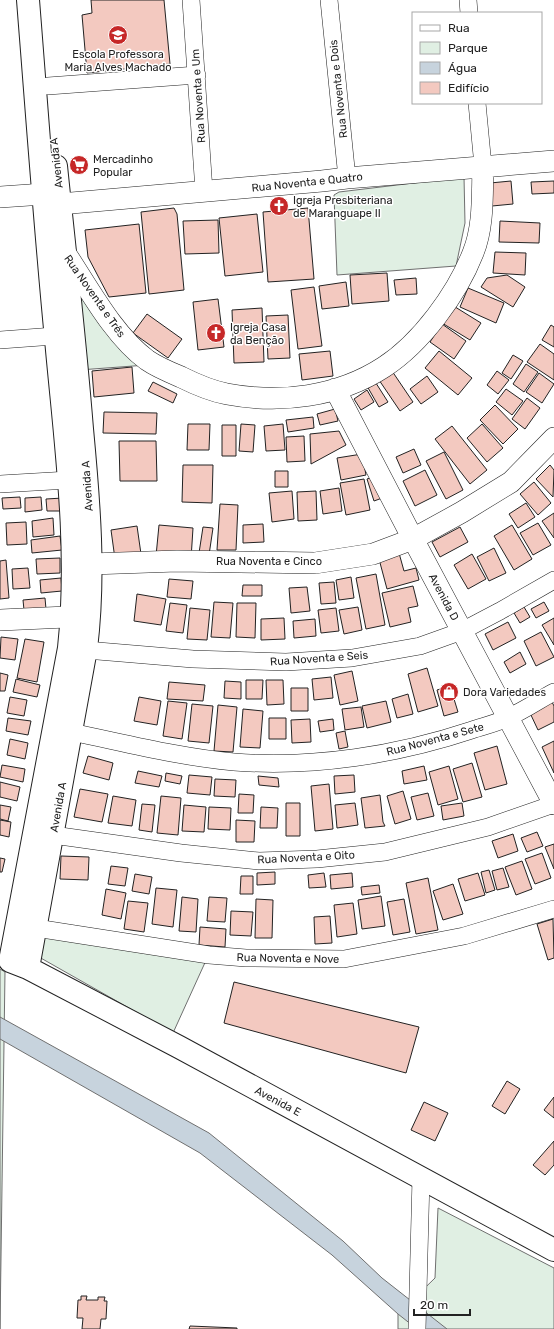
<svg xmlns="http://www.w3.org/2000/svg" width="554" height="1329" font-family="Rubik,sans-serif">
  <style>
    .green { fill: #e0efe3; stroke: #6f6f6f }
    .water { fill: #c7d3dd; stroke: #6f6f6f }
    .building { fill: #f3c9c0; stroke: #222 }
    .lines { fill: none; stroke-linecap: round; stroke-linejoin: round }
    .minor-casing { stroke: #222; stroke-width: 18 }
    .tertiary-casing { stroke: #222; stroke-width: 22 }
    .secondary-casing { stroke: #222; stroke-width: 24 }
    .minor { stroke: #fff; stroke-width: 17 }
    .tertiary { stroke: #fff; stroke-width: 21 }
    .secondary { stroke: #fff; stroke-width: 22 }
    .labels { text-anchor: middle; stroke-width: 3; stroke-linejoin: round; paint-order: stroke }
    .poi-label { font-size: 11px; fill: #222; stroke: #fff; text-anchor: start }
    .street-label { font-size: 11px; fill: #222; stroke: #fff }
  </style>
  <rect width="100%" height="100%" fill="#fff"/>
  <path class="green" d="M464 177 465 223 456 266 337 275 334 195 339 192Z
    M65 255 147 365 79 370Z
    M45 934 208 956 173 1033 39 957Z
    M0 969 5 972 0 1329Z
    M438 1208 554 1268V1329H398V1314L435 1278Z"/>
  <path class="water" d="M0 1017 209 1133 343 1241 382 1278 447 1329H417L398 1314 332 1255 200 1153 0 1039Z"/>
  <path class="building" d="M91 0H164L170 64 87 73 82 15 92 13Z
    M511 181 513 204 492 206 490 183Z
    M554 181V193L532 194 531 182Z
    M174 208 177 214 184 290 149 294 141 212Z
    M308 208 314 279 268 282 263 212Z
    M257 214 263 272 225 276 219 218Z
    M218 220 219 253 185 254 183 221Z
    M500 221 540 223 539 243 499 242Z
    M139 224 146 293 109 297 88 257 85 230Z
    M495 252 526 253 525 275 493 273Z
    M387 273 389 301 352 304 350 275Z
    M507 275 525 287 513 307 481 287 487 278Z
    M416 278 417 294 396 295 394 280Z
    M346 282 349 306 322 309 319 286Z
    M314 287 322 346 298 349 291 290Z
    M468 288 504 303 496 323 460 307Z
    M218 299 224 347 198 350 193 302Z
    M452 305 481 323 470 340 442 323Z
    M262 308 264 362 234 363 232 310Z
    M147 314 182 339 168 358 133 333Z
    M288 315 290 358 268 359 266 316Z
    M442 324 466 341 454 359 430 342Z
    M551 325 554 327V347L542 340Z
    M540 344 554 354V380L527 362Z
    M330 351 333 376 302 380 299 354Z
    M439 351 472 378 458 395 425 368Z
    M513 355 523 361 511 379 502 373Z
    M526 364 538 372 524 392 513 384Z
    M132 367 134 393 94 397 92 371Z
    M392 371 413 402 400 411 379 380Z
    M497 371 509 380 498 394 487 385Z
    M539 373 554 384 542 403 526 392Z
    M427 376 438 392 421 404 410 389Z
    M374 380 388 402 379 407 367 386Z
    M153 382 177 394 173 403 148 391Z
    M506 389 523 401 512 415 496 402Z
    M367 390 374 402 361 410 354 399Z
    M527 398 540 408 525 429 512 419Z
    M495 405 518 429 503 444 480 420Z
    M335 409 338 421 320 425 317 414Z
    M104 412 157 413 156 434 103 433Z
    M313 417 314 428 288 432 286 420Z
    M188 424H210L209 450H187Z
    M241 424 255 425 253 452 239 451Z
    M283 424 285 450 266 451 264 426Z
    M482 424 503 448 487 462 467 438Z
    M222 425H236V456H222Z
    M452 426 487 470 470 484 435 439Z
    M339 431 346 445 311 464 310 434Z
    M304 436 305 461 287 462 286 437Z
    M119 441H156L157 481H120Z
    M414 449 421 465 403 473 396 457Z
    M444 452 463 490 446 499 426 461Z
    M362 454 366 475 341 480 337 458Z
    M183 465H213L212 503 182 502Z
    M550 465 554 470 553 497 536 479Z
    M425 470 437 495 415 506 403 481Z
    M275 471H288V487H275Z
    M378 475 385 497 374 501 367 479Z
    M364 479 370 510 346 515 340 483Z
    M534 482 551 503 538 515 520 494Z
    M339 488 342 511 323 514 320 491Z
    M292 491 294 519 272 522 269 493Z
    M316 491 317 520 298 521 297 492Z
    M20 497 21 508 3 509 2 498Z
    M41 497 42 510 25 512V498Z
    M63 498V511H47L46 499Z
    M526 503 535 517 518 528 509 514Z
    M220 504 238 505 236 550H217Z
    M554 513V538L542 521Z
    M53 518 54 535 33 537 32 521Z
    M26 522 27 544 7 545 6 523Z
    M538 523 551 545 533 555 520 533Z
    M263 524 264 542 243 543V525Z
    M159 525 193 528 191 559 156 556Z
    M512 525 532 559 514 570 494 536Z
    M137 526 141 554 115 559 111 530Z
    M203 527 213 528 209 555 199 553Z
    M460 527 468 542 440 557 432 542Z
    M60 536 62 550 32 553 31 540Z
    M494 548 506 573 489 581 477 557Z
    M399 553 404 571 416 568 419 580 387 589 379 559Z
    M472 554 486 579 468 589 454 565Z
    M60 558V573L37 574 36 559Z
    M6 560 9 598 0 599V561Z
    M28 568 30 588 13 589 12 569Z
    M376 574 385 625 366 629 356 578Z
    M351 577 354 598 339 600 336 580Z
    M61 578 62 591 41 593 40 580Z
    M169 579 193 581 191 599 167 597Z
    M334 582 336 603 321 604 319 583Z
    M243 585H262V596H242Z
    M413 586 418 606 408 608 411 622 390 627 382 593Z
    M307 587 310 611 291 613 289 588Z
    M137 594 166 599 161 625 134 621Z
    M45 598 46 609 24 610 23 600Z
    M214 602 233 603 230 638 211 637Z
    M544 602 549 611 536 618 531 609Z
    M170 603 187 605 183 633 166 631Z
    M237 603H256L255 638 236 637Z
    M358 607 362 630 344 634 339 610Z
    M524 607 530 617 520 623 514 613Z
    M190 608 210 610 207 640 187 639Z
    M336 608 339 631 321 633 318 610Z
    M284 618 285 639 261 640V619Z
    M554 618V645L542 625Z
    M315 619 316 636 294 638 293 621Z
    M508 622 516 638 493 650 485 634Z
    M541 632 554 657 536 666 524 641Z
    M1 637 18 639 15 660 0 658Z
    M25 639 44 642 37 682 17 678Z
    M520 652 526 664 510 673 504 662Z
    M427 668 438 706 418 712 408 674Z
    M352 671 358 701 340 705 334 675Z
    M0 673 8 675 5 691H0Z
    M331 677 333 698 314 700 312 679Z
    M16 679 40 685 37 697 13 692Z
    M246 680H263L262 699H246Z
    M266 680H283L284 704 267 705Z
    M225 681 241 682V699L224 698Z
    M169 682 205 685 203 701 167 699Z
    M450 686 458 712 444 716 437 690Z
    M291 688H308V711H291Z
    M408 694 413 714 397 718 392 699Z
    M10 697 27 700 24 716 7 713Z
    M139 697 161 701 157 725 134 721Z
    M168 701 187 703 182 739 163 736Z
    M386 701 391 722 367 728 362 706Z
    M552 702 554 706V722L538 730 530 713Z
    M192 704 213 706 209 743 188 741Z
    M218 705 237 707 233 752 214 751Z
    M361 707 364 727 345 730 342 709Z
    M243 709 263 711 260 748 240 747Z
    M8 718 31 721 28 735 6 731Z
    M269 718H286V739H269Z
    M310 719 311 742 292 743 291 720Z
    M333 719 334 730 320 732 318 721Z
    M345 731 348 747 339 749 336 733Z
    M10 739 28 743 25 759 7 755Z
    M554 741V773L542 747Z
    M497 746 507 784 485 790 474 753Z
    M88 756 113 763 109 780 83 773Z
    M472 763 482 797 463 802 453 769Z
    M2 765 25 769 23 782 0 777Z
    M424 766 427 780 404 784 402 771Z
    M449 766 458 799 438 805 429 772Z
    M138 771 162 776 159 787 135 783Z
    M166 773 182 776 180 784 165 781Z
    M189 775 212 777 210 795 187 793Z
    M354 775 355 792 335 794 334 776Z
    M258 776 278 778 279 787 259 785Z
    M215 779 236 780 235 797 214 796Z
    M0 782 20 787 17 801 0 797Z
    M329 784 333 829 315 831 311 786Z
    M80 789 108 794 102 822 74 817Z
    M403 791 411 819 395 824 387 796Z
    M428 793 434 816 417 820 411 797Z
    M239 794 254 795 253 813H238Z
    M380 795 383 822 385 826 365 828 361 798Z
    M113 796 136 800 132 826 108 823Z
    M161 796 181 798 178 835 157 833Z
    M286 803H300V836H286Z
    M355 803 358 825 337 828 335 805Z
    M462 803 464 816 443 820 441 806Z
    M142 804 155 805 152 832 139 830Z
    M0 805 11 807 8 821 0 819Z
    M184 805 206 807 204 832 182 831Z
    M209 807 231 808 230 830 208 829Z
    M261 807 278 808 277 828H260Z
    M0 820 11 822 9 837 0 835Z
    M236 820 255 821 254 842H236Z
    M537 832 543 846 527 852 521 838Z
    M513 834 518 851 498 858 492 841Z
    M554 844V869L545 847Z
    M542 853 551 878 535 884 525 859Z
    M61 856 89 857 88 880 60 879Z
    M0 858 5 859 2 872H0Z
    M522 861 532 889 516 895 505 867Z
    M111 866 128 868 125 886 108 884Z
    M503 868 509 887 497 890 492 871Z
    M489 870 495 890 486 893 481 872Z
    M275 872V884L257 885V873Z
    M324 873 326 887 309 888 308 875Z
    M352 873 353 887 331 889 330 875Z
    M478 873 485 895 465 901 458 879Z
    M135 874 152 877 149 894 132 891Z
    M241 876H253V894H240Z
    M428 878 438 930 416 934 406 883Z
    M453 884 463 914 443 920 433 891Z
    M379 885 380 893 362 895 361 887Z
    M156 888 177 890 173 927 152 924Z
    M106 889 126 893 121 919 102 915Z
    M381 896 385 926 362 929 358 900Z
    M182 897 198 899 196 932 179 931Z
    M209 897 227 898 225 922 207 921Z
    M256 899 273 900 272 938H255Z
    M404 899 410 932 393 935 387 902Z
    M128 901 148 903 144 932 124 929Z
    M353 903 357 934 337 937 334 905Z
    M231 911 253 912 251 936 230 935Z
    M330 916 332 943 315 944 314 917Z
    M553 919 554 958 548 960 537 924Z
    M200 927 226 929 225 947 199 945Z
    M234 982 419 1027 406 1073 224 1023Z
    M507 1081 520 1089 505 1114 492 1106Z
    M554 1097V1118L544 1110Z
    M424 1102 448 1113 435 1141 411 1130Z
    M554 1141V1165L545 1175 533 1165Z
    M81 1296H87L86 1300H98V1297H105L104 1301H107L106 1319H101L100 1329H82L83 1318H77L78 1300H81Z
    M190 1326 237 1328V1329H189Z"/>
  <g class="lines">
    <defs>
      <path id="minor" d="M191 0 204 191
        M329 0 347 178
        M468 0 469 13
        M48 86 197 75
        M477 103 483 166
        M0 340 68 335
        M0 484 69 480
        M74 649 193 659 286 662 352 658 420 646 462 631 500 611 554 580
        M71 732C125 743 179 757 234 762 314 768 397 755 472 730 484 726 498 723 509 717 525 710 539 700 554 692
        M53 835 181 853 259 861 317 859 385 852 488 827 554 804
        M23 926 209 955 246 958 344 959 464 936 554 909
        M417 1329 421 1178"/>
      <path id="tertiary" d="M0 197 44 194 60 204 322 181 347 178 554 161
        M64 251C88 287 113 335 147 360 157 367 169 372 181 377 195 384 211 391 227 394 280 404 338 397 384 367 421 343 457 294 473 253 484 226 482 195 483 166
        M335 389 413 539 554 804
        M91 564 177 561 315 563 373 554 413 539 462 512 511 482 554 438
        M0 620 89 616"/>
      <path id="secondary" d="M28 0C37 113 45 226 56 339 65 441 80 545 69 648L10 961 28 968 179 1047 554 1250
        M28 968 86 649C95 575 89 503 82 429 75 341 65 254 56 166"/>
    </defs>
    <use href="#minor" class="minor-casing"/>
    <use href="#tertiary" class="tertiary-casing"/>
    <use href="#secondary" class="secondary-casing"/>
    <use href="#minor" class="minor"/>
    <use href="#tertiary" class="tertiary"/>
    <use href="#secondary" class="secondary"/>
  </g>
  <defs>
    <symbol id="school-disc" viewBox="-11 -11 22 22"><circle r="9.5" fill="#c62828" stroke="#fff"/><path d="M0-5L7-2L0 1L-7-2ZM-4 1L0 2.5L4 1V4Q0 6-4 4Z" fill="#fff"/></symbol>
    <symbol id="supermarket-disc" viewBox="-11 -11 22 22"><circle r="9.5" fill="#c62828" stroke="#fff"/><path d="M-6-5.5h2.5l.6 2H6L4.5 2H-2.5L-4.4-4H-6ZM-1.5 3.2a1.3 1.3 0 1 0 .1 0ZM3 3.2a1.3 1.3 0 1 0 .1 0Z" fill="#fff"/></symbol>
    <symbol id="church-disc" viewBox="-11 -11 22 22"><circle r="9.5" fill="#c62828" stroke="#fff"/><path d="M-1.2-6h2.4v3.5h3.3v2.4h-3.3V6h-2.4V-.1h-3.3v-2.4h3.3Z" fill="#fff"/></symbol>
    <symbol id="shop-disc" viewBox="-11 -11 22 22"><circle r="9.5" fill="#c62828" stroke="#fff"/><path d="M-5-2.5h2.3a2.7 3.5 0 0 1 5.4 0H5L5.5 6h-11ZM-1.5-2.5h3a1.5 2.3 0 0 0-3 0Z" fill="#fff"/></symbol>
  </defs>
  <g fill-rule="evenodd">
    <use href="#school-disc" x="107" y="24" width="22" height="22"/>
    <use href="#supermarket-disc" x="68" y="154" width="22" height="22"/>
    <use href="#church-disc" x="268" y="195" width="22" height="22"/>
    <use href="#church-disc" x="205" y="322" width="22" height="22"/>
    <use href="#shop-disc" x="438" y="681" width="22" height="22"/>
  </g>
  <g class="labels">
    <g class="poi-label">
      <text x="118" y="58" text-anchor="middle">Escola Professora<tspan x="118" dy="13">Maria Alves Machado</tspan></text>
      <text x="93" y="163">Mercadinho<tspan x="93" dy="13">Popular</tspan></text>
      <text x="293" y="204">Igreja Presbiteriana<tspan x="293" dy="13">de Maranguape II</tspan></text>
      <text x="230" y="331">Igreja Casa<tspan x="230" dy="13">da Benção</tspan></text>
      <text x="463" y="696">Dora Variedades</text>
    </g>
    <g class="street-label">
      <text transform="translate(338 89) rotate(-96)" y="4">Rua Noventa e Dois</text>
      <text transform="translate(198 96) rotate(-94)" y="4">Rua Noventa e Um</text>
      <text transform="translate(56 163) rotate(-96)" y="4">Avenida A</text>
      <text transform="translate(307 182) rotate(-6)" y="4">Rua Noventa e Quatro</text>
      <text transform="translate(95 296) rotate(55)" y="4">Rua Noventa e Três</text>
      <text transform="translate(87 486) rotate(-94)" y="4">Avenida A</text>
      <text x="269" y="565">Rua Noventa e Cinco</text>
      <text transform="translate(444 597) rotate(62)" y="4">Avenida D</text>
      <text transform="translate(319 658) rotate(-4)" y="4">Rua Noventa e Seis</text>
      <text transform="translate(435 739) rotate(-15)" y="4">Rua Noventa e Sete</text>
      <text transform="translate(58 807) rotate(-80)" y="4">Avenida A</text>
      <text transform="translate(306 857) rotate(-3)" y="4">Rua Noventa e Oito</text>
      <text transform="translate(288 958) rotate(1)" y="4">Rua Noventa e Nove</text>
      <text transform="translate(278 1101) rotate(28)" y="4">Avenida E</text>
    </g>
  </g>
  <rect x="412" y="12" width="130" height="92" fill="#ffffff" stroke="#a7a7a7"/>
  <rect x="420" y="25" width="20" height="6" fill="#ffffff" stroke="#a7a7a7"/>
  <text x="448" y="32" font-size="12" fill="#222222">Rua</text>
  <rect x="420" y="42" width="20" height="12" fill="#e0efe3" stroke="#a7a7a7"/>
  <text x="448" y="52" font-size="12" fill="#222222">Parque</text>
  <rect x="420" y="62" width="20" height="12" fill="#c7d3dd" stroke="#a7a7a7"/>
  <text x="448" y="72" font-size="12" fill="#222222">Água</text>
  <rect x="420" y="82" width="20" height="12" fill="#f3c9c0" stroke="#a7a7a7"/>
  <text x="448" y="92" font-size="12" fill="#222222">Edifício</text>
  <path d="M414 1309v6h56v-6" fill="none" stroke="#222222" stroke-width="2"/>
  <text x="420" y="1309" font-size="12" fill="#222222" stroke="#ffffff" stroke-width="3" paint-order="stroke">20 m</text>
</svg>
